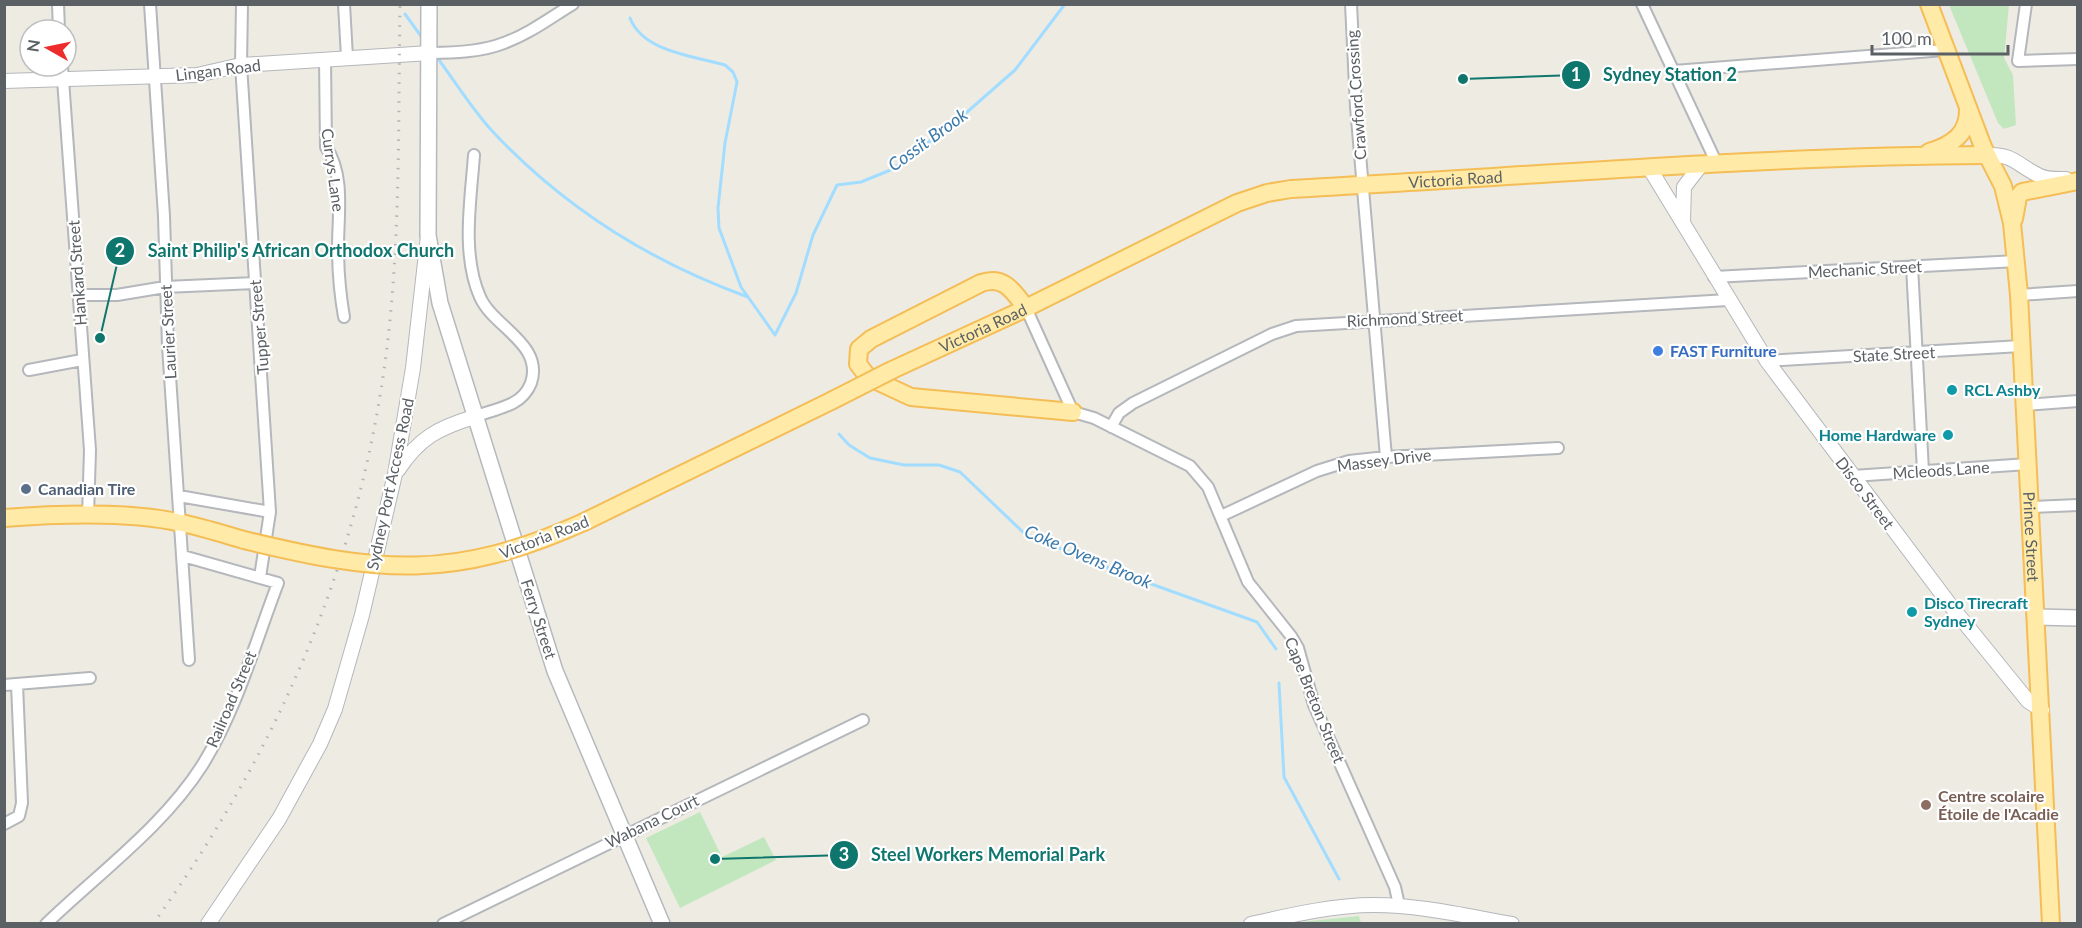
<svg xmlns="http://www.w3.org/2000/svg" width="2082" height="928" font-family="Lato,sans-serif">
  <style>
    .green { fill: #c2e7bf }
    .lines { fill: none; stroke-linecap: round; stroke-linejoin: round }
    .stream { stroke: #a2ddff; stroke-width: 3 }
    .minor-casing { stroke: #b4b7bb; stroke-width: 14 }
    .tertiary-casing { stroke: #b4b7bb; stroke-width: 16 }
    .secondary-casing { stroke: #b5b9be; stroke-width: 18 }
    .primary-casing { stroke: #f4bd56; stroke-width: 20 }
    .minor { stroke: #fff; stroke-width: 10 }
    .tertiary { stroke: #fff; stroke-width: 14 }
    .secondary { stroke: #fff; stroke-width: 15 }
    .primary { stroke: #ffeba7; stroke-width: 16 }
    .rail { stroke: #b2b3b4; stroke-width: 3; stroke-dasharray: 1.5 8; stroke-linecap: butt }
    .primary-bridge-casing { stroke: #f4bd56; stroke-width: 20; stroke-linecap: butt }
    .primary-bridge { stroke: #ffeba7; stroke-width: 16 }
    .shop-dot { fill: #3f7fe0; stroke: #fff; stroke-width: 2 }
    .culture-dot { fill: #0f9aa8; stroke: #fff; stroke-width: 2 }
    .service-dot { fill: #5c6f8a; stroke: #fff; stroke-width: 2 }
    .education-dot { fill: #8d6e63; stroke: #fff; stroke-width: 2 }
    .labels { text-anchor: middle; stroke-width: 4.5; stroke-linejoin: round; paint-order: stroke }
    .street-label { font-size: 16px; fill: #5b6064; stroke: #fff }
    .shop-label { font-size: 16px; font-weight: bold; fill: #366cbe; stroke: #fff; text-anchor: start }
    .culture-label { font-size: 16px; font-weight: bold; fill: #0d838f; stroke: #fff; text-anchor: start }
    .service-label { font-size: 16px; font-weight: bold; fill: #4e5e75; stroke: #fff; text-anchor: start }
    .education-label { font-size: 16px; font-weight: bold; fill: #785e54; stroke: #fff; text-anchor: start }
    .water-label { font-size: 18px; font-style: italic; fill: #3b79aa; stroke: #fff }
    .leader { fill: none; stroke: #0f766e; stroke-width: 2 }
    .callout-dot { fill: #0f766e; stroke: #fff; stroke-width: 2 }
    .mark-label { font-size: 18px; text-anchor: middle; font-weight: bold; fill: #fff }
    .callout-label { font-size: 18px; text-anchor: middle; font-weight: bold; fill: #0f766e; stroke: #fff; stroke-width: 4.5; stroke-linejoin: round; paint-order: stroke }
  </style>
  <rect width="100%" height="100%" fill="#eeebe3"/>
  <path class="green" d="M1949 5H2009L2004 58 2013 75 2016 125 2004 129 1998 123Z
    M700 812 722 857 764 837 776 860 680 908 646 838Z
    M1359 916 1361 923H1291Z"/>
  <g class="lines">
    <path class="stream" d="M405 14 423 39
      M630 18C643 52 694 56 725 65L733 72 737 82 725 143 718 208 719 228 741 287 775 335 796 293 813 235 837 185 861 182 893 169 958 120 1015 70 1065 4
      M436 56C455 81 472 110 494 133 565 208 651 262 748 297
      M839 434 849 445 870 458 904 465H939L960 472 1025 534 1118 572 1257 622 1276 649
      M1279 683 1284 777 1339 879"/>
    <defs>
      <path id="minor" d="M58 4 59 30
        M150 4 164 216 168 346 189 660
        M242 4 241 65 270 512 260 577
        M344 4 347 57
        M1351 4 1356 107 1386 457
        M1642 4 1717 164
        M2026 4 2018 61 2078 59
        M430 53C454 53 481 52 504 43 529 34 550 18 573 4
        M325 59 326 147C345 175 338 215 338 247 338 270 340 294 344 317
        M62 66 90 450 88 516
        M1674 71 1945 50
        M1912 266 1923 471
        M1714 277 2017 261
        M78 295H117L165 287 255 283
        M2019 295 2078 291
        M1026 308 1073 412 1094 418 1190 466 1208 487 1248 582 1291 636 1298 648 1314 705 1395 887 1399 905
        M1767 361 2021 346
        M29 370 82 360
        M2025 405 2078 401
        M474 417C487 412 501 409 513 403 521 399 528 391 531 383 544 344 493 327 480 297 461 254 471 199 474 155
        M1111 427 1119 413 1133 403 1272 334 1296 326 1728 300
        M1853 476 2028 464
        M179 496 270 512
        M2030 507 2078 505
        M1221 516 1317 471 1349 461 1386 457 1558 448
        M4 685 90 678
        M4 824 19 816 22 803 17 684
        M46 924C99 873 164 826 203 764 237 709 255 643 278 583L183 556
        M443 924 863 720"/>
      <path id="tertiary" d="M4 81 197 75 241 65 430 53
        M1987 155C2014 154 2017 165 2038 175 2047 180 2057 179 2066 179
        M1650 169 1767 361 1951 606 2028 701 2042 710
        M1683 221 1684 187 1701 165
        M398 470C419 438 438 428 474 417
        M208 924 279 819 320 744 335 709 362 615 395 474 413 368 428 236
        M1251 924C1291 915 1334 905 1374 905 1420 905 1466 916 1512 924"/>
      <path id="secondary" d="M429 4 428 235 440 303 555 671 662 924
        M2036 617 2078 618"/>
      <g id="primary">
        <path id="s1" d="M1929 4 1983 147 2003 186 2012 223 2019 295 2051 924"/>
        <path d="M1929 152C1952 145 1969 134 1968 108"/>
        <path d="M2014 219 2018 197 2022 192 2078 181"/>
        <path d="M1026 308C1013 291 1004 275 981 283L871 339 859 349 858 364 868 377 911 397 1073 412"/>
        <path id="s2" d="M892 370 1018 312 1237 203 1267 193 1291 189C1523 177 1755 156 1987 155"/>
        <path d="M4 518C57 514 130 511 181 523 202 527 223 534 244 540"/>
        <path d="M584 522 831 401"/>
      </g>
    </defs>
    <use href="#minor" class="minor-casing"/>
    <use href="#tertiary" class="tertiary-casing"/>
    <use href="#secondary" class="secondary-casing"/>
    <use href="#primary" class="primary-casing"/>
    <use href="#minor" class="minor"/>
    <use href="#tertiary" class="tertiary"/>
    <use href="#secondary" class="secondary"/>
    <use href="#primary" class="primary"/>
    <path class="rail" d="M153 924C273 757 355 575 384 370 401 250 398 126 400 4"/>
    <defs>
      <path id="primary-bridge" d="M831 401 892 370
        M244 540C380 573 453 581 584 522"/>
    </defs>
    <use href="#primary-bridge" class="primary-bridge-casing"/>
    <use href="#primary-bridge" class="primary-bridge"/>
  </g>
  <circle class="shop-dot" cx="1658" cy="351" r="6"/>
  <g class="culture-dot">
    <circle cx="1952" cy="390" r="6"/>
    <circle cx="1948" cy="435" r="6"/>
    <circle cx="1912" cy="612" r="6"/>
  </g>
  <circle class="service-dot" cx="26" cy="489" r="6"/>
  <circle class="education-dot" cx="1926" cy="805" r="6"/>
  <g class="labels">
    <g class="street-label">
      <text transform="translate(218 70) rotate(-7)" y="6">Lingan Road</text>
      <text transform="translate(1356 95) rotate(-94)" y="6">Crawford Crossing</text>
      <text transform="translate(333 170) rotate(82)" y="6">Currys Lane</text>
      <text dy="6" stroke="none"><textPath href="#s2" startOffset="604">Victoria Road</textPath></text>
      <text transform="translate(1865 269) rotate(-3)" y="6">Mechanic Street</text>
      <text transform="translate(77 273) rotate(-94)" y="6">Hankard Street</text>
      <text transform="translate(1405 318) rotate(-3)" y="6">Richmond Street</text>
      <text transform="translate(259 327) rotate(-95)" y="6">Tupper Street</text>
      <text dy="6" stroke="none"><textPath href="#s2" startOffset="100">Victoria Road</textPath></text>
      <text transform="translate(168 332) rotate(-93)" y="6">Laurier Street</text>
      <text transform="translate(1894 354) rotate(-3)" y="6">State Street</text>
      <text transform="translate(1384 460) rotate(-7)" y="6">Massey Drive</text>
      <text transform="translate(1941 470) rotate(-4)" y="6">Mcleods Lane</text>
      <text transform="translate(390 484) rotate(-78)" y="6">Sydney Port Access Road</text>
      <text transform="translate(1865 493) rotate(53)" y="6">Disco Street</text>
      <text dy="6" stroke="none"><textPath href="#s1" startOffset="549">Prince Street</textPath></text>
      <text transform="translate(544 537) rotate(-21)" y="6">Victoria Road</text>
      <text transform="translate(539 619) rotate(72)" y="6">Ferry Street</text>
      <text transform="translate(231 699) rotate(-67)" y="6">Railroad Street</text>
      <text transform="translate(1315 700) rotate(68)" y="6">Cape Breton Street</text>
      <text transform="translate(652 821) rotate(-26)" y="6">Wabana Court</text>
    </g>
    <g class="shop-label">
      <text x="1670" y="357">FAST Furniture</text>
    </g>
    <g class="culture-label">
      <text x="1964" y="396">RCL Ashby</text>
      <text x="1936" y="441" text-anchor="end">Home Hardware</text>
      <text x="1924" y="609">Disco Tirecraft<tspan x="1924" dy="18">Sydney</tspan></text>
    </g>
    <g class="service-label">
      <text x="38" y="495">Canadian Tire</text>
    </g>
    <g class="education-label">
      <text x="1938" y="802">Centre scolaire<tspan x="1938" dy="18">Étoile de l'Acadie</tspan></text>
    </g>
    <g class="water-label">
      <text transform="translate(928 140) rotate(-36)" y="6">Cossit Brook</text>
      <text transform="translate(1088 557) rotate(23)" y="6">Coke Ovens Brook</text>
    </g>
  </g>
  <path class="leader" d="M1463 79L1576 75M100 338L120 251M715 859L844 855"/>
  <g class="callout-dot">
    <circle cx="1463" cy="79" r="6"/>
    <circle cx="100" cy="338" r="6"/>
    <circle cx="715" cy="859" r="6"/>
    <circle cx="1576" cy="75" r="15"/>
    <circle cx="120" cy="251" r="15"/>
    <circle cx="844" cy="855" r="15"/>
  </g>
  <g class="mark-label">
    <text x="1576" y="81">1</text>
    <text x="120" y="257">2</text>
    <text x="844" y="861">3</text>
  </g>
  <g class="callout-label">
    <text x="1670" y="81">Sydney Station 2</text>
    <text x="301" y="257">Saint Philip's African Orthodox Church</text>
    <text x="988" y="861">Steel Workers Memorial Park</text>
  </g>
  <rect width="2082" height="928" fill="none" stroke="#5b6064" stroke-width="12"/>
  <g transform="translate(48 48) rotate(279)"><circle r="28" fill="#ffffff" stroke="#bdbfc1" stroke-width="1.5"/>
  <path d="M0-4.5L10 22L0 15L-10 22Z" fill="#ed2c2b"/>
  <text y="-9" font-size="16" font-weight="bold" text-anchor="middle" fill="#5b6064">N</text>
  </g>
  <path d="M1872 45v9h136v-9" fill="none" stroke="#5b6064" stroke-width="3"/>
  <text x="1881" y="45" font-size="18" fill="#5b6064" stroke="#ffffff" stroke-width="4.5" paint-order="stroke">100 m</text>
</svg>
